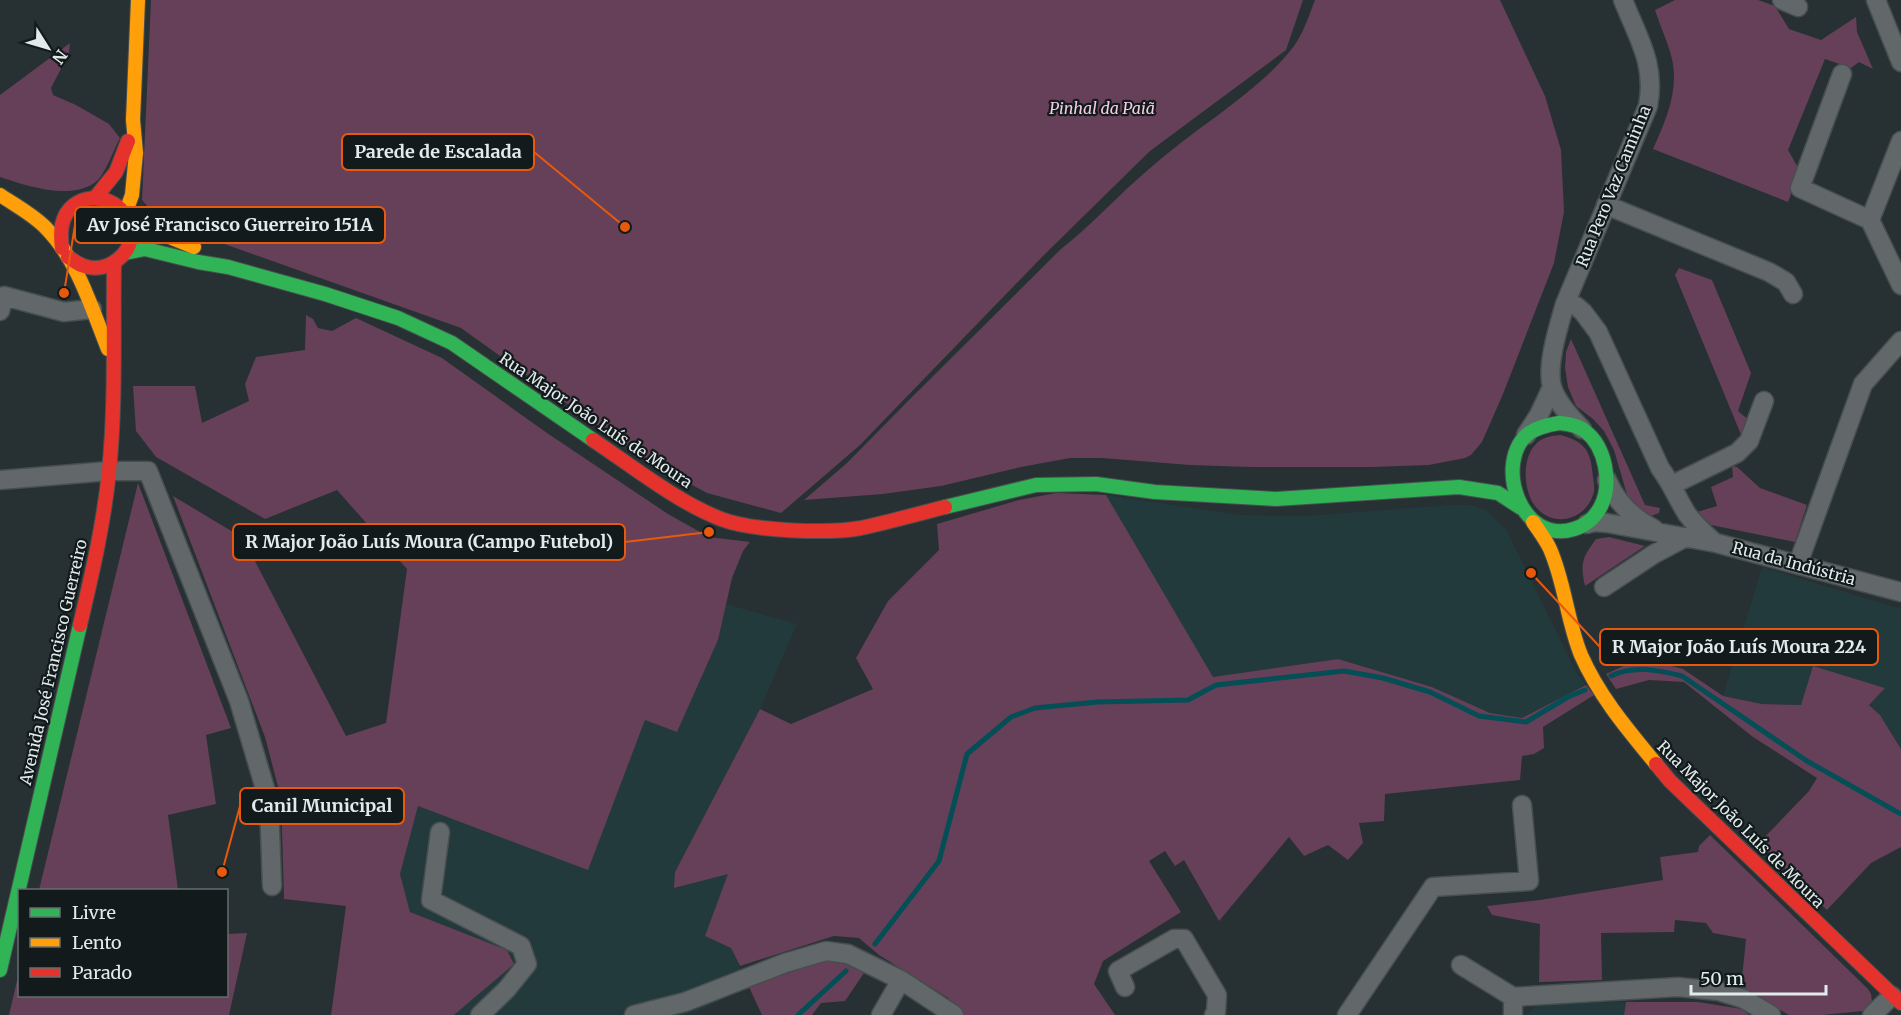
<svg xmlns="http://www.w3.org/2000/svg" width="1901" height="1015" font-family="Merriweather,serif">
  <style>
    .built { fill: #233a3d }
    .green { fill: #654058 }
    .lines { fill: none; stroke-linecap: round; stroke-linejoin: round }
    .stream { stroke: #044e55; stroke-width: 5 }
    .street-casing { stroke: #474e4f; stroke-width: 21 }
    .fast-casing { stroke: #474e4f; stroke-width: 16 }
    .slow-casing { stroke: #474e4f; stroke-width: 16 }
    .jam-casing { stroke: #474e4f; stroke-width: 16 }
    .street { stroke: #626869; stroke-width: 18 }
    .fast { stroke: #30b455; stroke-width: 14 }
    .slow { stroke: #ff9f0a; stroke-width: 14 }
    .jam { stroke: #e5322d; stroke-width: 14 }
    .labels { text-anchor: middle; stroke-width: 4.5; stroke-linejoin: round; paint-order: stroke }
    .park-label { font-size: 16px; font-style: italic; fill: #f6cbe3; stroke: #121a1b }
    .street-label { font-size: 16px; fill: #e1ebec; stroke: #121a1b }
    .leader { fill: none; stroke: #e8590c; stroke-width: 2 }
    .callout-dot { fill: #e8590c; stroke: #121a1b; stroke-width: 2 }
    .callout { fill: #121a1b; stroke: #e8590c; stroke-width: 2 }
    .callout-label { font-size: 18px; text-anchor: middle; font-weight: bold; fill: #e1ebec }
  </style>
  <rect width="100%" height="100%" fill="#273032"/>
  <path class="built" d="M1106 495 1239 515 1306 516 1452 505H1470L1486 510 1506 529 1575 670 1586 685 1522 718 1490 713 1432 687 1338 659 1213 677 1135 548Z
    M1762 567 1901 609V749L1880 715 1869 704 1884 688 1813 666 1802 705 1762 704 1723 696Z
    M726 604 797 624 760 709 675 872V888L728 873 731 948 749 987 698 1011 683 1015H454L514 963 507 950 410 912 400 874 418 806 588 869 645 720 677 732 718 640Z
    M1626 1002 1624 1015H1525L1539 1004Z"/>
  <path class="green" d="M151 0H1303L1286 50 1150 151 1044 255 860 445 781 513 707 493 646 460 461 328 160 221 142 200Z
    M1315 0H1500L1545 96 1561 150 1564 212 1554 263 1503 394 1482 442 1471 455 1465 458 1429 465 1372 467H1250L1190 465 1102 458H1070L1021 467 941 486 883 494 804 500 847 463 905 404 1061 249C1092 225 1118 195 1149 169 1171 150 1193 133 1217 116 1245 94 1273 74 1294 46 1304 32 1309 15 1315 0Z
    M1675 0H1758L1775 6 1789 29 1821 40 1856 17 1857 32 1873 69 1859 62 1851 68 1825 59 1788 150 1800 171 1788 202 1653 149C1666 120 1679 91 1672 59 1668 42 1660 26 1655 10Z
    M70 43 69 53 51 88 53 95 76 105 109 124 120 138C114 149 106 172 98 180 74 202 27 186 0 177V95Z
    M1679 268 1712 280 1751 373 1738 411 1750 421 1742 437 1675 275Z
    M306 315 313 319 318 328 332 331 356 318 442 358 547 433 668 514 709 537 750 542 743 551 732 578 718 640 677 732 645 720 588 870 418 806 400 874 410 912 507 950 514 964 454 1015H331L346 906 284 899 281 798 265 737 173 496 243 538 346 736 386 723 407 569 337 490 265 519 156 457 136 431 133 386H195L202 423 249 401 245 384 256 357 305 350Z
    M1571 339 1645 505 1660 508 1659 513 1651 516 1635 508 1628 498 1614 450 1604 431 1593 419 1576 406 1568 387 1565 368 1566 352Z
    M1560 435C1585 441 1591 451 1593 477 1594 482 1595 490 1593 495 1585 520 1553 529 1535 506 1523 490 1521 456 1538 442 1544 437 1552 436 1560 435Z
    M1732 466 1737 467 1760 488 1807 505 1795 542 1711 525 1697 512 1717 506 1711 487 1733 477Z
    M138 483 231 728 206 735 216 804 168 815 178 890H39Z
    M1056 493 1106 495 1213 677 1338 659 1432 687 1490 713 1522 718 1586 685 1594 695 1543 727 1544 748 1534 754 1522 756 1520 780 1385 794 1384 821 1359 823 1363 843 1348 860 1328 845 1304 856 1289 837 1219 921 1184 860 1175 866 1165 851 1149 861 1181 912 1103 961 1094 984 1115 1015H962L948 998 879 955 859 938 834 936 740 966 731 948 705 936 728 874 674 888 675 872 760 709 791 724 873 689 856 658 888 601 939 550 937 524 1019 500Z
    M1609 537 1645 546 1585 586C1580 563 1582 558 1596 539Z
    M1641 658 1683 669 1723 696 1762 704 1801 705 1813 666 1885 688 1869 705 1880 715 1901 749V847L1871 863 1827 910 1759 843 1809 791 1817 778 1753 737 1684 682 1649 680 1616 689 1606 674Z
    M1710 835 1868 989 1871 994 1872 1001 1863 1011 1822 1015H1789L1741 988 1746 939 1713 933 1706 923 1675 920 1674 932 1601 933 1602 980 1539 982 1540 924 1492 915 1487 906 1540 900 1663 880 1660 857 1698 852 1699 846Z
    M247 933 229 1015H9L19 972 20 996H226L227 934Z
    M824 960 844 962 864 973 845 1001 821 1003 812 1015H762L749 987Z
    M1626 1002H1698L1742 1009 1749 1015H1624Z"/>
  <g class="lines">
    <path class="stream" d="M1611 676C1633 665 1659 670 1682 676L1807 761 1901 814
      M875 944 939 861 967 754 1011 717 1035 708 1097 702 1188 700 1216 685 1344 671 1383 678 1430 692 1479 716 1526 722 1568 697 1585 690
      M798 1015 846 971"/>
    <defs>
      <path id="street" d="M1782 0 1798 7
        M1876 0 1901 62
        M1842 74 1800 188 1870 220
        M1901 141 1870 220 1901 285
        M1606 205 1769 272 1786 282 1793 294
        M1565 304 1576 306 1583 312 1598 332 1660 468C1672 484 1677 498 1687 514 1695 525 1704 533 1714 542
        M0 311 4 296 64 312 92 309
        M1582 429C1571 418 1557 403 1552 387 1546 365 1559 325 1565 304L1648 106C1656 64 1638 38 1623 0
        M1526 435 1539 415 1552 387
        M0 480 109 471H148L239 701 269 802 272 886
        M1607 480C1616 502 1633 518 1654 529
        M1672 485 1737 453 1749 441 1764 401
        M1587 524 1594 522 1607 523 1716 543 1901 592
        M1798 564 1863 384 1901 341
        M1604 587 1654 554 1686 537
        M440 832 431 900 521 946 527 964 507 989 480 1015
        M1461 965 1513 997 1678 987 1718 991 1744 999 1771 1015
        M1125 987 1118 971 1174 939H1184L1217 995 1216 1012 1214 1015
        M634 1015 685 1002 785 963 826 951 848 954 901 980 954 1015
        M881 1015 901 980
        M1347 1015 1433 887 1529 881 1522 805
        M1513 1015V997
        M1872 1015 1892 996"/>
      <path id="fast" d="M125 253 145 249 198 262 228 267 325 294 398 318 452 343 593 440
        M1559 423C1568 424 1578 425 1585 431 1606 447 1612 484 1601 506 1595 518 1587 525 1574 529 1520 546 1493 461 1529 433 1538 427 1548 425 1559 423Z
        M945 507 1036 485 1096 484 1155 492 1276 499 1459 487 1498 493 1521 508
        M0 970 80 625"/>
      <path id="slow" d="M0 195C15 205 32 214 45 227 78 260 91 307 108 349
        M125 214 132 195 136 153 133 120 138 0
        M128 220 194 247
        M1533 522C1539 531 1546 540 1550 549 1565 583 1567 621 1581 655 1599 696 1628 730 1656 764"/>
      <path id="jam" d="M95 198 116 172 128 141
        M62 248C60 233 60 216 74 205 95 189 127 203 131 230 134 254 107 274 84 266 79 265 73 260 68 257
        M593 440C632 466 677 502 721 519 752 531 827 534 861 528 889 522 917 514 945 507
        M80 625C92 574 104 523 109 471 116 403 113 333 114 264
        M1656 764 1670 781 1901 1003"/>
    </defs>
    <use href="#street" class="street-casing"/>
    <use href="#fast" class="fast-casing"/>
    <use href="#slow" class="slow-casing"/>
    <use href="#jam" class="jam-casing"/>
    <use href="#street" class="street"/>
    <use href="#fast" class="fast"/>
    <use href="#slow" class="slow"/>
    <use href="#jam" class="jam"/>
  </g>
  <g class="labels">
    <g class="park-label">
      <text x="1102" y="114">Pinhal da Paiã</text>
    </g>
    <g class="street-label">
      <text transform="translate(1613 186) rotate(-68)" y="6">Rua Pero Vaz Caminha</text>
      <text transform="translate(596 420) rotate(34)" y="6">Rua Major João Luís de Moura</text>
      <text transform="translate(1794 563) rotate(15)" y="6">Rua da Indústria</text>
      <text transform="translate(53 662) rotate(-77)" y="6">Avenida José Francisco Guerreiro</text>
      <text transform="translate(1741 824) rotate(45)" y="6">Rua Major João Luís de Moura</text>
    </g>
  </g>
  <path class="leader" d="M625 227L534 152M64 293L75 225M709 532L625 542M1531 573L1600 647M222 872L240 806"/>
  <g class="callout-dot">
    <circle cx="625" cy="227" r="6"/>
    <circle cx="64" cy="293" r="6"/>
    <circle cx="709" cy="532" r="6"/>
    <circle cx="1531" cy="573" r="6"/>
    <circle cx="222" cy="872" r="6"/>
  </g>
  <g class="callout">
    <rect x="342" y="134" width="192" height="36" rx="6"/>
    <rect x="75" y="207" width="310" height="36" rx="6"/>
    <rect x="233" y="524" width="392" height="36" rx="6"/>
    <rect x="1600" y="629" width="278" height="36" rx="6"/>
    <rect x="240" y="788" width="164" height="36" rx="6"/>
  </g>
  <g class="callout-label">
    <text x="438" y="158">Parede de Escalada</text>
    <text x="230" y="231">Av José Francisco Guerreiro 151A</text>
    <text x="429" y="548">R Major João Luís Moura (Campo Futebol)</text>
    <text x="1739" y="653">R Major João Luís Moura 224</text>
    <text x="322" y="812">Canil Municipal</text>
  </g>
  <rect x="18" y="889" width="210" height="108" fill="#121a1b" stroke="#656e6f" stroke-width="1.5"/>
  <rect x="30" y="908" width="30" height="9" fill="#30b455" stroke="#656e6f" stroke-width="1.5"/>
  <text x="72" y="919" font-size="18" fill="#e1ebec">Livre</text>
  <rect x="30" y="938" width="30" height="9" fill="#ff9f0a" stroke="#656e6f" stroke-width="1.5"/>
  <text x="72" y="949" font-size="18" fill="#e1ebec">Lento</text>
  <rect x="30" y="968" width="30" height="9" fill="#e5322d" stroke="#656e6f" stroke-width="1.5"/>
  <text x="72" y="979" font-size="18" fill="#e1ebec">Parado</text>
  <g transform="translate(48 48) rotate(127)" stroke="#121a1b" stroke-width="4.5" paint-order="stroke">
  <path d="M0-4.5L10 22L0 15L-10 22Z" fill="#e1ebec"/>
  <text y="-9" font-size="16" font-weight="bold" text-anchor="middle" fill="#e1ebec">N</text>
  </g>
  <path d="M1691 985v9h135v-9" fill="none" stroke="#e1ebec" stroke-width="3"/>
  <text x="1700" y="985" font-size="18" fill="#e1ebec" stroke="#121a1b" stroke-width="4.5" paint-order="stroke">50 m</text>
</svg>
